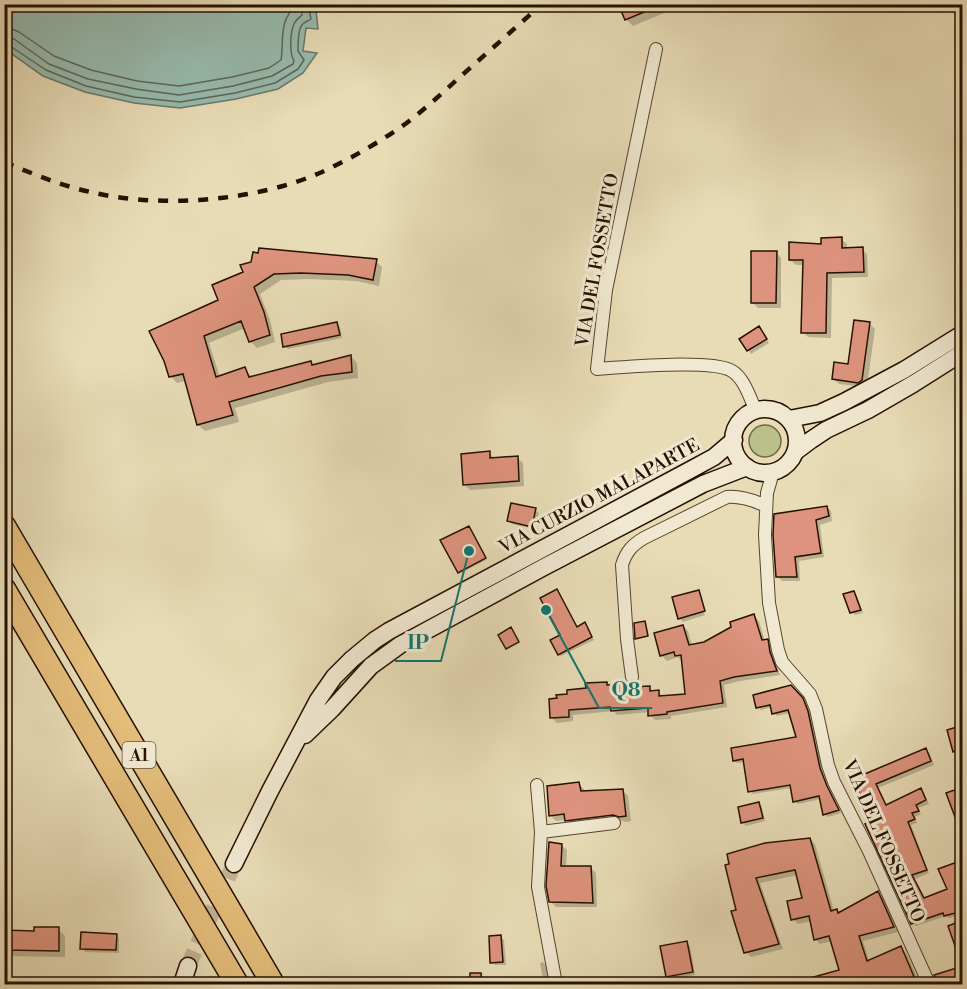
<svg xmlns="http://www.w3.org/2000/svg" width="967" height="989" font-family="'Libre Bodoni',serif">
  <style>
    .green { fill: #bbbf8a; stroke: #706845; stroke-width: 1.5 }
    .water { fill: #97bbaf; stroke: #6a7769; stroke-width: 1.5 }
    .shadow { fill: #0003 }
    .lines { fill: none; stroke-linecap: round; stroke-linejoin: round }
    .shore { stroke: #5e6658; stroke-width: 1.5 }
    .building { fill: #dd937d; stroke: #261100; stroke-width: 1.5 }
    .secondary-tunnel { stroke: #c1b392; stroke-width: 16; stroke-dasharray: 16 8; stroke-linecap: butt }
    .street-casing { stroke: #56442e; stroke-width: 14 }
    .secondary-casing { stroke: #261100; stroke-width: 19 }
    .highway-casing { stroke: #261100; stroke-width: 25 }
    .street { stroke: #f0e8d0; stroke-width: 12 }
    .secondary { stroke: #f0e8d0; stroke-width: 16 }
    .highway { stroke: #e4be7b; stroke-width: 22 }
    .rail { stroke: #261100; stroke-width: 4.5; stroke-dasharray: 10 10; stroke-linecap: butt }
    .labels { text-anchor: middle; stroke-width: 6; stroke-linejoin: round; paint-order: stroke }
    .shield { fill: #f0e8d0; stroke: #63523e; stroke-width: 1.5 }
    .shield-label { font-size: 16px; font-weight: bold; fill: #261100 }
    .street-label { font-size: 18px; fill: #261100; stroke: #f0e8d0 }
    .leader { fill: none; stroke: #0f766e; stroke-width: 2 }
    .callout-dot { fill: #0f766e; stroke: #f0e8d0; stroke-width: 2 }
    .callout-label { font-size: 20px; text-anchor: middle; font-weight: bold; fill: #0f766e; stroke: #f0e8d0; stroke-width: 6; stroke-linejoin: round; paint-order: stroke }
  </style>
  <rect width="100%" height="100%" fill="#e8dcb6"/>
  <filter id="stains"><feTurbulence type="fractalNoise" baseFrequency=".00333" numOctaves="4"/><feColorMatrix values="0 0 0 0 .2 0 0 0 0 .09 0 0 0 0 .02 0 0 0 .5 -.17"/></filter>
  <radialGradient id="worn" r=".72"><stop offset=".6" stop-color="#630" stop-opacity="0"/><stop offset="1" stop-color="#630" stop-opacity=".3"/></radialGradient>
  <path class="green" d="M749 441a16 16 0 1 1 32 0a16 16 0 1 1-32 0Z"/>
  <path class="water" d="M4 5H313L316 10 318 29 306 28 303 51 317 53 303 73 278 89 236 99 180 108 134 103 85 92 43 76 5 49Z"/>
  <path class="shadow" d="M432 4H454L440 13Z
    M620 4H686L633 26 626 19Z
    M841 239 847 244V249H862L867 254 868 277 832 278 831 338 808 337 803 332 804 265H796L790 260Z
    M776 252 781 258V308H758L753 303Z
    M376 261 382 267 379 286 356 281 309 279 281 280 260 294 270 320 275 342 257 348 250 341 245 328 209 343 220 377 244 369 252 377 311 363 314 366 351 356 357 363 358 378 328 382 235 408 239 422 205 431 198 425 186 381 177 383 171 377 166 361 245 273Z
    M869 323 875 329 867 386 864 387 839 384 833 379 849 366Z
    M337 324 340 327 342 338 288 349 285 346Z
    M762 332 769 343 751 354 741 340Z
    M489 453 495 459 517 458 523 463 524 486 470 490 465 485Z
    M827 507 831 511 832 521 820 525 824 557 799 561 800 581H782L778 577 775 535Z
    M535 510 539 513 535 529 512 524 509 521Z
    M470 529 486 560 460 573 459 572Z
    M699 591 700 593H698L705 615 683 622 679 618Z
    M854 592 857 596 863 613 855 615 852 612Z
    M754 616 759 621 765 641H767L772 646 775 659 780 675 740 681 724 685 727 707 671 716V719L655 720 650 715V712L617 715 614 711 573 715V721L557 723 552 718 588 690 607 683 610 687 630 689 649 687 654 692H658L664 697 686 695 683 660 681 661 678 657 667 661 662 656 655 634 683 626 688 631 692 646 704 643Z
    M586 626 594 640 561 656 559 654 577 628Z
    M791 687 806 703 811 716 823 772 829 790 841 813 828 817 825 814 821 799 798 804 795 801 792 788 753 794 750 791 745 762 737 763 734 760 798 738 790 713 777 716 774 713 772 707 761 710 758 707Z
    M962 728V753L958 755 954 752 949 731Z
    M926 750 930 753 934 765 878 788 887 806 921 789 924 793 929 804 918 808 921 814 915 817 917 823 911 825 929 873 915 879 925 899 949 889 959 863 962 866V917V915L949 918 946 916 916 926 912 923 875 821 855 780Z
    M578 784 584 789V792L622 790 628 796 631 821 626 822 619 820 572 825 566 820 556 821 551 816Z
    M759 804 762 807 765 821 746 826 743 823Z
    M810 839 815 844 834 911 837 910 840 914 878 893 883 898 898 932 863 941 869 961 901 948 906 953 920 984H800L841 971 832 941 820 944 815 939 812 921 798 924 793 919 804 899 798 875 760 883 783 949 751 957 746 952 727 866Z
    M561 845 567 850 566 867H590L596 873 597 907H556L551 902Z
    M58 929 65 936V957L4 956V932H36Z
    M116 935 119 938V953L85 952 82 948Z
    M500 937 504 940 506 965H495L492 962Z
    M686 942 690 946 695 975 671 980 667 976Z
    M543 962 548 968 551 984H544L540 963Z"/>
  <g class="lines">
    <path class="shore" d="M4 28 12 29 19 32 54 56 91 70 137 81 179 86 232 77 269 68 281 60C283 49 281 34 285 22 287 15 292 12 292 4
      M4 37 14 39 49 64 88 79 136 89 179 95 233 86 272 76 293 64 294 61C289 52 290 31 295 22 297 19 300 17 302 15L301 4
      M4 45 10 46 46 70 86 86 134 97 180 102 235 93 275 83 298 69 304 60 298 51C298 45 298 29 302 25 304 22 308 21 311 19L308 4"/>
  </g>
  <path class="building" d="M618 4H660L661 5 625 20Z
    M842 237V248L863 247 864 272 827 273 826 333H801L803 260H789V242L821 244V238Z
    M259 248 377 259 373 280 348 275 301 273 274 274 254 287 264 312 270 335 249 342 241 321 204 336 216 377 245 367 249 377 311 361 312 365 351 355 352 372 321 376 229 402 233 415 197 425 183 374 169 377 164 361 149 331 218 300 212 285 243 272 240 265 251 262 253 252 258 253Z
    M751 251H777L776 303H751Z
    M854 320 870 322 862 380 858 383 832 379 834 362 848 364Z
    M337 322 340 335 283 347 281 334Z
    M759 326 767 339 747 351 739 339Z
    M490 451V458L518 456 519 481 463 485 461 454Z
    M511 503 536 508 532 527 507 521Z
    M827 506 829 516 816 520 821 553 795 557 797 577H776L773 535 774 514Z
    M469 526 486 558 458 573 440 540Z
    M557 589 577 627 585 622 592 637 558 655 550 640 560 635 540 598Z
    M699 590 705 611 678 619 672 597Z
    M854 591 861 610 850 613 843 594Z
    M754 614 762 640 768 639 770 652 777 671 734 677 720 681 723 703 667 712V714L648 716V708L611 711 610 707 569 710V717L550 718 549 699 557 698 556 695 567 694V690L586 688 585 683 607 682V685L627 684 629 687 650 686V691L659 690V696L685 694 681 655 675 656 674 652 660 656 654 633 683 625 689 645 704 642 731 627 730 622Z
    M645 621 648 636 635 639 634 623Z
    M511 627 519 642 506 649 498 635Z
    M791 685 803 698 808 711 820 768 827 786 839 810 823 815 819 796 793 802 790 785 748 792 743 759 733 761 731 748 796 737 788 710 772 714 770 705 756 708 753 695Z
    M963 725V748L953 752 947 730Z
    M926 748 931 761 876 784 886 805 921 788 926 800 916 805 919 811 912 813 915 819 908 822 927 870 912 875 924 898 947 889 938 869 960 861 963 870V911L944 916 943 913 911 924 865 824 873 821 853 779Z
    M579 782 581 791 623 789 626 816 619 817 613 815 565 821 564 814 549 816 547 786Z
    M963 787V832L961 833 946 793Z
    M759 802 763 818 741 823 738 807Z
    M810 838 831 911 837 909 838 913 878 891 894 927 859 936 867 961 901 946 915 979 903 984H800L799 981 839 970 829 936 814 940 809 916 791 920 787 901 802 898 795 870 756 878 779 944 744 953 731 911 736 910 725 865 729 864 727 854 765 843Z
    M549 842 562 844 561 866H591L593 903 549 902 546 886Z
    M963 920V962L961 963 948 926Z
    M34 927H59V951L4 950V930L34 931Z
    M81 932 117 934 116 950 80 949Z
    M501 935 503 962 490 963 489 936Z
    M687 941 693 972 666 977 660 946Z
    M963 966V984H937L934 975Z
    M470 973H481L482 984H470Z"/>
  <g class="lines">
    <path class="secondary-tunnel" d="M188 966 234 864"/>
    <defs>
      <path id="street" d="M656 49 606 290 597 369C623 367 712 359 732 371 744 378 750 398 756 411
        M773 472 767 493 765 535 769 603 778 650 782 662 810 694 816 709 828 765 834 782 869 851 929 984
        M632 677 627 639 622 565C626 552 632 545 644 538L727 497C741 496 753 500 766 506
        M537 785 541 832 538 887 556 984
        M541 832 614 823"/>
      <path id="secondary" d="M733 441a32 32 0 1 1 64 0a32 32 0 1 1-64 0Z
        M789 419 820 413 844 402 904 370 962 334
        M795 452 811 440 826 430 868 410 913 384 962 353
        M305 735 332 709 371 666 400 645 544 567 703 484 747 467
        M234 864 270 791 318 700 334 677 352 659 375 640 389 631 692 469 714 457 734 440
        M182 984 188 966"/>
      <path id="highway" d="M4 526 273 984
        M4 589 237 984"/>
    </defs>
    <use href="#street" class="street-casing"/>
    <use href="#secondary" class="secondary-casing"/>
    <use href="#highway" class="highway-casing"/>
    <use href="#street" class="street"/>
    <use href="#secondary" class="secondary"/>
    <use href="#highway" class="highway"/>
    <path class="rail" d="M4 162C31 173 57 184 86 191 158 209 254 202 322 172 350 159 376 144 401 127 422 112 441 94 460 77 487 53 514 29 542 4"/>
  </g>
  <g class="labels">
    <rect class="shield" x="122.5" y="742" width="33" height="26" rx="4.5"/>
    <g class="shield-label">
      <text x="139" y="761">A1</text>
    </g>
    <g class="street-label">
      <text transform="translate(597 260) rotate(-80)" y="6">VIA DEL FOSSETTO</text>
      <text transform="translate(599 496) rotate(-28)" y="6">VIA CURZIO MALAPARTE</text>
      <text transform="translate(884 841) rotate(66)" y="6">VIA DEL FOSSETTO</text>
    </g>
  </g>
  <path class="leader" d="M469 551L441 661H395M546 610L599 708H652"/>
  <g class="callout-dot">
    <circle cx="469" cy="551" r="6"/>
    <circle cx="546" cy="610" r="6"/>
  </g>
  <g class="callout-label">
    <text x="418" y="649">IP</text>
    <text x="626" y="696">Q8</text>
  </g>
  <rect width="967" height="989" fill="none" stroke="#e8dcb6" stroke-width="24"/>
  <rect x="6" y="6" width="955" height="977" fill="none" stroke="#261100" stroke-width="3"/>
  <rect x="12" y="12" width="943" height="965" fill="none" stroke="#261100" stroke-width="1.5"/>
  <rect width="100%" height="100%" filter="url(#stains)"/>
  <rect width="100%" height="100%" fill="url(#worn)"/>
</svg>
